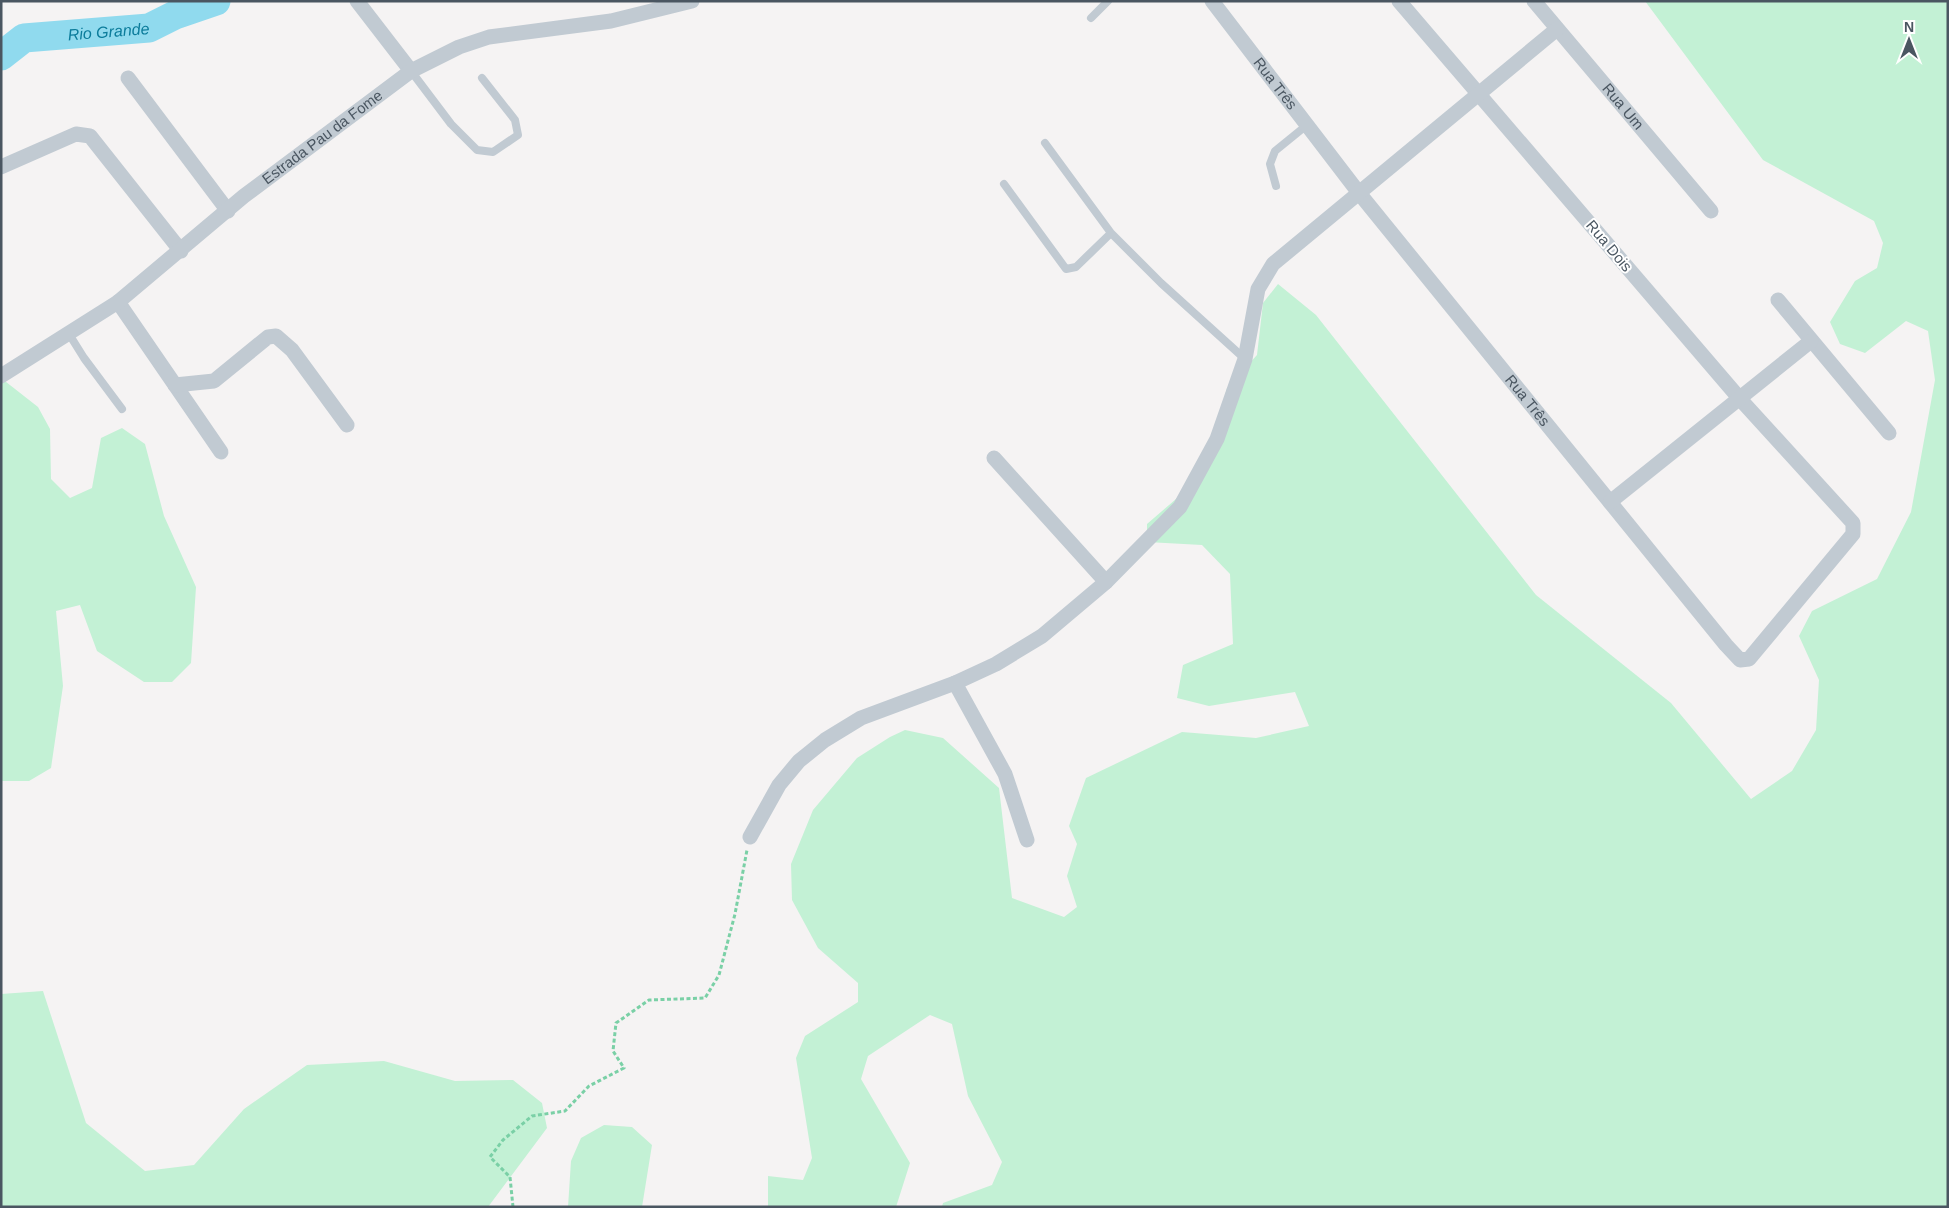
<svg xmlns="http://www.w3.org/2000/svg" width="1949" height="1208" font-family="Helvetica,sans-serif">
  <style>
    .green { fill: #c3f1d5 }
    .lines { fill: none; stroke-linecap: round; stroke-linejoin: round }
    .river { stroke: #90daee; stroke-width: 29 }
    .path { stroke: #7ad0a6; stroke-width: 3; stroke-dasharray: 4 2.5; stroke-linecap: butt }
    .service { stroke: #c1cad2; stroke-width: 8 }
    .minor { stroke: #c1cad2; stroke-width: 15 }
    .labels { text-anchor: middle; stroke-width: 4; stroke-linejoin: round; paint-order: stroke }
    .street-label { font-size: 15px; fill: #4a5661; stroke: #fff }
    .water-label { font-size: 16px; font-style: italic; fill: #0c7c9b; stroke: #fff }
  </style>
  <rect width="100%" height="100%" fill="#f5f3f3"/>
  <path class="green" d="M1645 1H1948V1207H942L943 1203 992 1185 1002 1162 968 1096 952 1024 930 1015 868 1056 861 1079 910 1163 896 1207H768V1176L803 1180 812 1158 796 1058 805 1036 858 1002V983L818 948 792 900 791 864 813 810 857 758 890 737 905 730 943 738 999 788 1012 898 1064 917 1077 907 1067 876 1077 844 1069 826 1086 778 1182 732 1256 738 1309 726 1295 692 1209 706 1177 698 1183 665 1233 644 1230 574 1202 545 1147 542V524L1205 474 1227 388 1257 355 1263 303 1278 284 1316 315 1536 595 1671 703 1751 799 1792 771 1816 730 1819 680 1799 636 1812 611 1877 579 1911 512 1935 380 1928 331 1906 321 1865 353 1840 344 1830 322 1855 281 1877 268 1883 243 1874 221 1763 160Z
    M1 378 38 407 50 429 51 479 70 498 92 488 101 438 122 428 145 444 164 516 196 587 191 663 172 682H144L97 651 80 605 56 611 63 686 51 768 29 781H1Z
    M43 991 86 1123 145 1171 194 1165 244 1109 307 1065 384 1061 455 1081 513 1080 542 1103 547 1128 488 1207H1V994Z
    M604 1125 632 1127 652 1145 642 1207H568L571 1161 581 1138Z"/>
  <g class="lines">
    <path class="river" id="s1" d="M1 56 24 38 149 28 175 15 216 1"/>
    <path class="path" d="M513 1207 510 1177 490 1157 503 1140 532 1116 565 1111 589 1086 624 1068 613 1051 616 1023 649 1000 705 998 719 975 735 914 747 850"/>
    <path class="service" d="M1091 18 1108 1
      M411 71 451 124 477 150 493 152 518 135 515 120 482 78
      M1045 143 1111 233 1161 283 1245 359
      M1004 184 1066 269 1076 267 1111 233
      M1276 186 1270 164 1275 151 1307 125
      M69 334 84 358 122 409"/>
    <g class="minor">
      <path d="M357 1 411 71"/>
      <path id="s2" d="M1212 1 1359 193 1726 645 1740 660 1749 659 1853 534V523L1740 399 1399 1"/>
      <path id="s3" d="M1534 1 1711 211"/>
      <path d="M128 78 228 211"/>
      <path d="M1 167 76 134 90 136 181 251"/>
      <path d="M1778 300 1889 433"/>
      <path d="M118 302 221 452"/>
      <path id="s4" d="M1 376 118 302 244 196 411 71 459 47 489 37 611 21 692 1"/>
      <path d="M175 385 214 381 268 337 276 336 292 350 347 425"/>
      <path d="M994 458 1106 582"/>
      <path d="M1610 502 1811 341"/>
      <path d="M955 683 1005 774 1027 840"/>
      <path d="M750 837 779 785 799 761 825 740 861 718 955 683 996 664 1042 636 1106 582 1180 507 1217 439 1245 359 1258 289 1273 264 1557 29"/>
    </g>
  </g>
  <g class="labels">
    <g class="street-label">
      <text dy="5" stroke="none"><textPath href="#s2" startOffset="104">Rua Três</textPath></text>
      <text dy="5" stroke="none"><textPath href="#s3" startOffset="138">Rua Um</textPath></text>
      <text dy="5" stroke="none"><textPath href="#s4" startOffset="401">Estrada Pau da Fome</textPath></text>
      <text transform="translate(1609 246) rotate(50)" y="5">Rua Dois</text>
      <text dy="5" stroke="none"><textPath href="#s2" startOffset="509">Rua Três</textPath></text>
    </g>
    <g class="water-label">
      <text dy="6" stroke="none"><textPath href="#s1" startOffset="114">Rio Grande</textPath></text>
    </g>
  </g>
  <rect width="1949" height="1208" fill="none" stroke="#4a5661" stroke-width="5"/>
  <g transform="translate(1909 40)" stroke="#ffffff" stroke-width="4" paint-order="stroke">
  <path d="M0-4L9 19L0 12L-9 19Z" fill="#4a5661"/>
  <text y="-8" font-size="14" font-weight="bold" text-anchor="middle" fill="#4a5661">N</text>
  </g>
</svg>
